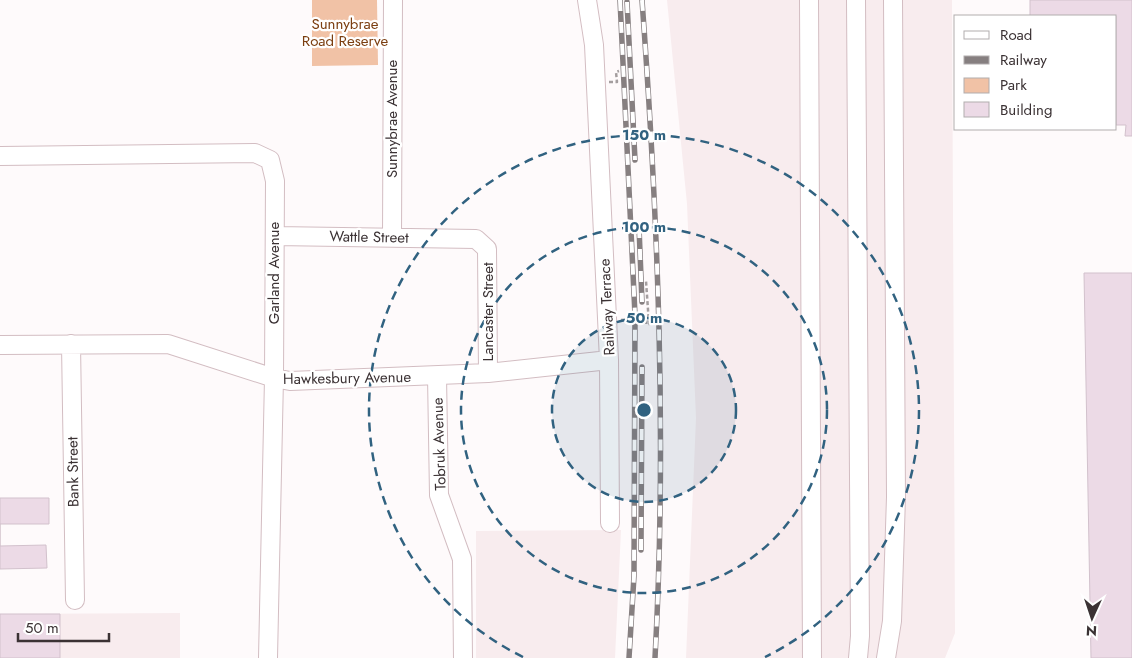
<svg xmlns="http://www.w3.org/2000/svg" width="1132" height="658" font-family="Jost,sans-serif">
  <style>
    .built { fill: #f8ecee }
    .green { fill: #f1c2a6 }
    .building { fill: #ecdae6; stroke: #d2c1cc }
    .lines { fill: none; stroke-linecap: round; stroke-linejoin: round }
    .minor-casing { stroke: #d3bdc2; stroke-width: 20 }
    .path { stroke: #a49e9f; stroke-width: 2.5; stroke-dasharray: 4 2.5; stroke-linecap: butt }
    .minor { stroke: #fff; stroke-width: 18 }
    .rail-casing { stroke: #867f80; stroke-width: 5.5 }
    .rail { stroke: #fff; stroke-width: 4; stroke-dasharray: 11; stroke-linecap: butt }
    .ring { fill: none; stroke: #316280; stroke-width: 2.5; stroke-dasharray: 9 6 }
    .labels { text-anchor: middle; stroke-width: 4.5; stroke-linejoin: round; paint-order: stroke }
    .park-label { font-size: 15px; fill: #7b3e10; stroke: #fff }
    .street-label { font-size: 15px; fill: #3b3234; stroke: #fff }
    .centre { fill: #316280; stroke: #fff; stroke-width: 2.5 }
    .ring-label { font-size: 15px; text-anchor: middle; font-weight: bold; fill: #316280; stroke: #fff; stroke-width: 4.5; stroke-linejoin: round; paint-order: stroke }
  </style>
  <rect width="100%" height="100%" fill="#fefafb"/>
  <path class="built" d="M667 0H952L955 633 945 658H686L696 418 687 204Z
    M621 530 615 658H476V531Z
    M180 613V658H0V614Z"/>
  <path class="green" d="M312 0H377L378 65 312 66Z"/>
  <path class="building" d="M1030 0H1132V136H1125L1126 125H1116V16H1030Z
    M1084 273H1132V658H1091Z
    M0 498H49V524H0V546L46 545 47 568 0 569Z
    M0 614H60V658H0Z"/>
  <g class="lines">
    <defs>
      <path id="minor" d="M587 0 594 45 609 360 610 523
        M809 0 812 658
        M856 0 860 636 858 658
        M0 156 255 153 270 160 275 181 274 378 268 658
        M275 236 476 239 487 249 488 373
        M392 237 393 0
        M71 344 75 600
        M0 345 168 344 274 378 290 381 488 373 609 360
        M437 376 439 495 462 559 463 658
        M886 658 892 621 896 497 893 0"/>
    </defs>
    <use href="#minor" class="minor-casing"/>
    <path class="path" d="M609 82H617L616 72 619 71
      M621 320 646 319V324H649L646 281"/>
    <use href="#minor" class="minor"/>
    <defs>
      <path id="rail" d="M620 0 635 315 634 576 629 658
        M642 0C658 219 667 439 655 658
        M627 2 635 160
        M639 227 642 302
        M641 550 642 367"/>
    </defs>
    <use href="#rail" class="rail-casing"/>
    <use href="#rail" class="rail"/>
  </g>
  <circle cx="644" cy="410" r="92" fill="#316280" fill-opacity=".12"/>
  <g class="ring">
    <circle cx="644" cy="410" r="92"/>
    <circle cx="644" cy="410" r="183"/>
    <path d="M523 657A275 275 0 1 1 765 657"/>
  </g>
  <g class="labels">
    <g class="park-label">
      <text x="345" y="29">Sunnybrae<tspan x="345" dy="17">Road Reserve</tspan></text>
    </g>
    <g class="street-label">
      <text transform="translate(392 119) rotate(-90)" y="5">Sunnybrae Avenue</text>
      <text transform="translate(369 237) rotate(1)" y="5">Wattle Street</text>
      <text transform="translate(274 273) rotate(-90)" y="5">Garland Avenue</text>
      <text transform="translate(607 307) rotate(-93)" y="5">Railway Terrace</text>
      <text transform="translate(488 312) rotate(-90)" y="5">Lancaster Street</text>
      <text transform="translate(347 378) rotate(-1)" y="5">Hawkesbury Avenue</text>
      <text transform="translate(439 444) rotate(-92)" y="5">Tobruk Avenue</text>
      <text transform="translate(73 472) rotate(-91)" y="5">Bank Street</text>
    </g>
  </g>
  <circle cx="644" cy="410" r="8" class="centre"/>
  <g class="ring-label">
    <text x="644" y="140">150 m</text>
    <text x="644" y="232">100 m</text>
    <text x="644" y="323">50 m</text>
  </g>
  <rect x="954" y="15" width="162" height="115" fill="#ffffff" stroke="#b1adae"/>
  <rect x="964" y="31" width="25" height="8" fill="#ffffff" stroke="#b1adae"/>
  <text x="1000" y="40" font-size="15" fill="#3b3234">Road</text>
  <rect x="964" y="56" width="25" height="8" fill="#867f80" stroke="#b1adae"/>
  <text x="1000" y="65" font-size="15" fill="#3b3234">Railway</text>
  <rect x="964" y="78" width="25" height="15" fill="#f1c2a6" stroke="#b1adae"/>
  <text x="1000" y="90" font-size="15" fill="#3b3234">Park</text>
  <rect x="964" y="102" width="25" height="15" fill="#ecdae6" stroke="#b1adae"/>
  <text x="1000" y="115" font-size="15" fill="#3b3234">Building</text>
  <g transform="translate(1092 618) rotate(183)" stroke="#ffffff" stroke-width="4" paint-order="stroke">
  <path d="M0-4L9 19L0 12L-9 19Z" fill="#3b3234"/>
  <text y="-8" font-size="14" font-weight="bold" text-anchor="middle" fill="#3b3234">N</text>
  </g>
  <path d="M18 633v8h91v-8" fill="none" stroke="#3b3234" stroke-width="2.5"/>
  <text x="25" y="633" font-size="15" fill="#3b3234" stroke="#ffffff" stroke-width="4" paint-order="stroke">50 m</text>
</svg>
